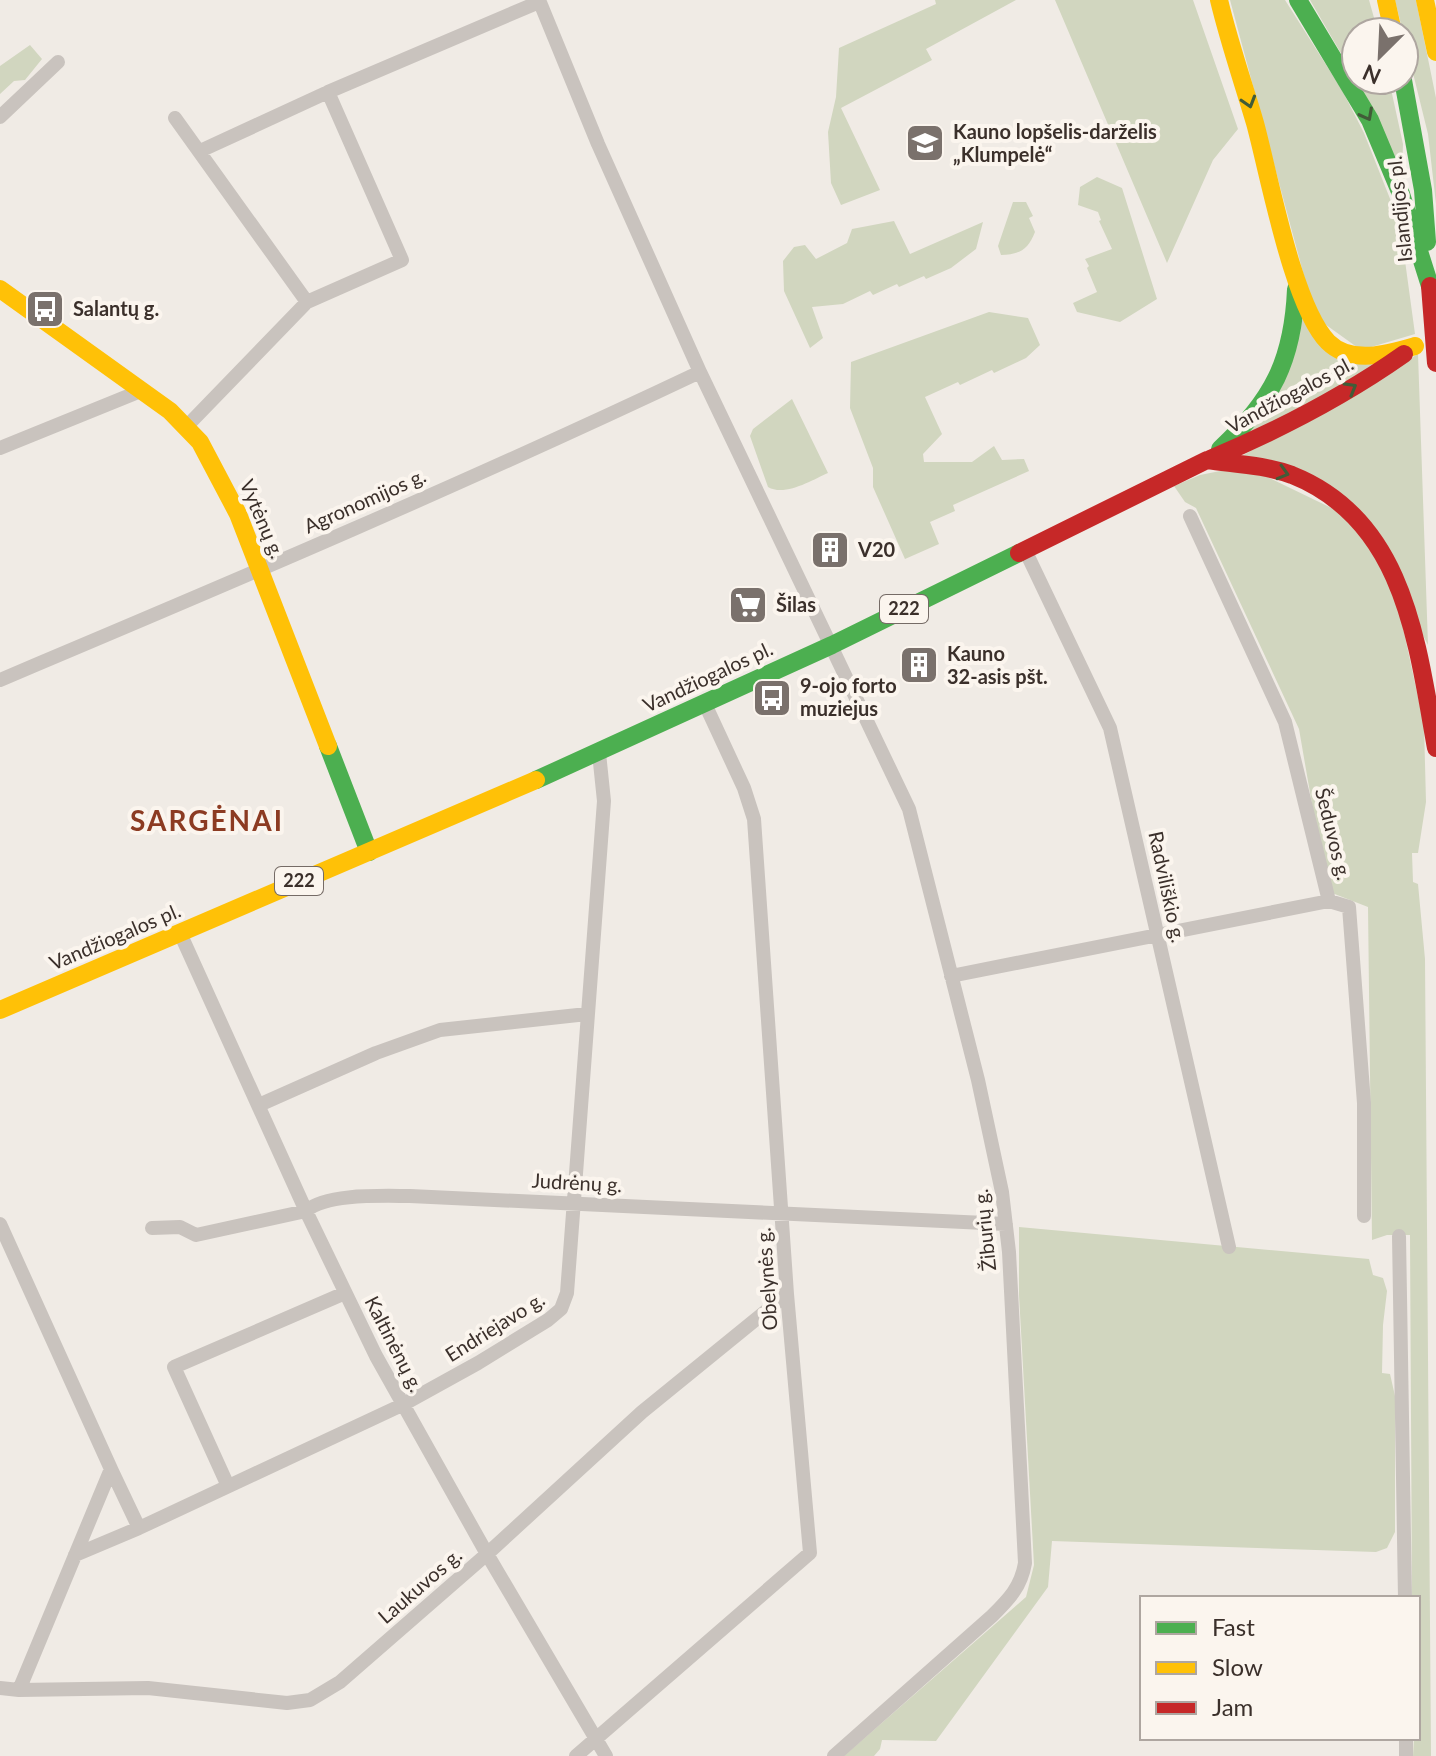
<svg xmlns="http://www.w3.org/2000/svg" width="1436" height="1756" font-family="Lato,sans-serif">
  <style>
    .green { fill: #d1d6bf }
    .lines { fill: none; stroke-linecap: round; stroke-linejoin: round }
    .street { stroke: #c9c3be; stroke-width: 14 }
    .fast { stroke: #4caf50; stroke-width: 18 }
    .slow { stroke: #ffc107; stroke-width: 18 }
    .jam { stroke: #c62828; stroke-width: 18 }
    .jam-bridge { stroke: #c62828; stroke-width: 18 }
    .oneway { stroke: #415c38 }
    .labels { text-anchor: middle; stroke-width: 8; stroke-linejoin: round; paint-order: stroke }
    .shield { fill: #fbf5ee; stroke: #756b66; stroke-width: 2 }
    .shield-label { font-size: 18px; font-weight: bold; fill: #3b302b }
    .poi-label { font-size: 20px; font-weight: bold; fill: #3b302b; stroke: #fbf5ee; text-anchor: start }
    .street-label { font-size: 20px; fill: #3b302b; stroke: #fbf5ee }
    .district-label { font-size: 28px; font-weight: bold; letter-spacing: 2px; fill: #8c3b22; stroke: #fbf5ee }
  </style>
  <rect width="100%" height="100%" fill="#f0ebe5"/>
  <path class="green" d="M935 0H1016L926 49 932 60 841 108 880 190 841 205 831 183 828 132 836 97 839 48 936 4Z
    M1055 0H1193L1238 129 1213 160 1167 263Z
    M1230 0H1285L1342 90 1364 133 1400 224 1415 334 1361 350 1315 317Z
    M1310 0H1369L1378 32H1356V79Z
    M1395 0H1416L1436 98V204L1428 134Z
    M30 45 42 59 25 80 14 81 0 94V66Z
    M1356 80H1389L1403 144 1402 170Z
    M1097 177 1122 188 1157 299 1120 322 1077 312 1073 303 1097 292 1087 268 1089 266 1085 259 1112 249 1099 221 1101 220 1098 212 1078 205 1080 187Z
    M1013 202H1026L1033 216 1029 218 1035 232C1028 250 1020 254 1001 255L998 246Z
    M894 221 910 254 983 222 976 249 951 268 926 279 924 276 899 287 897 284 873 295 870 291 843 304 812 307 823 338 810 348 784 291 783 261 794 247 805 245 816 259 847 243 852 229Z
    M989 312 1028 318 1040 345 1026 358 994 373 992 370 960 385 958 382 925 397 942 434 923 454 924 462H972L994 446 1002 460 1024 459 1029 471 953 505 955 511 930 522 939 544 905 559 873 487V468L850 408 851 362Z
    M1302 320 1376 367 1244 441Z
    M1418 354 1428 645 1359 511 1240 457Z
    M792 399 828 473C812 480 785 497 768 487L750 436 753 429Z
    M1230 469 1257 472 1348 516 1394 586 1424 725 1426 802 1418 853H1412L1413 882 1418 884 1425 959 1431 1756H1413L1414 1738H1418V1598H1412L1410 1235H1387L1372 1240 1368 907 1327 891 1299 729 1196 508 1185 502 1174 486 1200 475Z
    M1019 1227 1369 1259 1373 1275 1383 1278 1387 1291 1383 1325 1382 1373 1390 1374 1395 1396V1532L1387 1548 1376 1552 1052 1541 1048 1587 936 1741 882 1740 880 1749 874 1756H844L1026 1597 1034 1565 1019 1295Z"/>
  <g class="lines">
    <path class="street" d="M539 0 598 144 700 372 909 809 978 1080 1002 1192 1009 1252 1025 1563C1021 1587 1009 1599 992 1616L834 1756
      M0 117 58 62
      M175 118 307 302
      M200 151 328 92 539 2
      M187 426 307 302 402 260 328 92
      M0 448 143 390
      M1190 516 1285 722 1329 901
      M1025 550 1110 728 1229 1247
      M0 680C235 581 470 481 700 372
      M180 933 306 1211 376 1356 487 1554 606 1756
      M951 976 1329 901 1349 907 1364 1103V1216
      M259 1105 376 1053 440 1030 587 1014
      M0 1224 111 1469 19 1690
      M152 1228 180 1227 196 1235 306 1211C327 1193 383 1196 410 1196L1006 1224
      M1399 1236 1405 1598
      M111 1469 139 1528
      M228 1486 174 1367 345 1293
      M75 1555 139 1528 402 1405 478 1363 548 1320 561 1309 567 1293 604 801 599 753
      M0 1688 19 1690 148 1688 287 1703 310 1700 340 1682 487 1554 642 1412 787 1294
      M1406 1738V1756
      M576 1756 810 1553 787 1294 754 819 744 788 705 704"/>
    <path class="fast" d="M1298 0 1370 120 1401 194 1430 286
      M1403 80 1423 190 1427 242
      M1220 449C1272 401 1293 361 1296 289
      M328 746 369 852
      M536 780 832 645 1019 553"/>
    <path class="slow" d="M1219 0C1229 42 1243 82 1255 123 1269 174 1293 307 1328 342 1351 365 1388 354 1415 346
      M1386 0 1393 32
      M1425 0 1436 52
      M0 289 170 411 200 442 238 514 328 746
      M0 1010 536 780"/>
    <path class="jam" d="M1210 459C1279 430 1343 397 1404 354
      M1207 460C1235 464 1265 465 1292 475 1405 520 1417 643 1436 748
      M1019 553 1207 460"/>
    <path class="jam-bridge" d="M1430 286 1436 363"/>
  </g>
  <defs><path id="oneway-chevron" d="M-2-3.5L2.5 0L-2 3.5" fill="none" stroke-width="1.6" stroke-linecap="round" stroke-linejoin="round" transform="scale(2)"/></defs>
  <g class="oneway">
    <use href="#oneway-chevron" transform="translate(1249 102) rotate(73)"/>
    <use href="#oneway-chevron" transform="translate(1367 115) rotate(62)"/>
    <use href="#oneway-chevron" transform="translate(1351 388) rotate(-30)"/>
    <use href="#oneway-chevron" transform="translate(1283 473) rotate(16)"/>
  </g>
  <defs>
    <symbol id="school-square" viewBox="-11 -11 22 22"><rect x="-9" y="-9" width="18" height="18" rx="4" fill="#7a716c" stroke="#fbf5ee"/><path d="M0-5L7-2L0 1L-7-2ZM-4 1L0 2.5L4 1V4Q0 6-4 4Z" fill="#fff"/></symbol>
    <symbol id="bus-square" viewBox="-11 -11 22 22"><rect x="-9" y="-9" width="18" height="18" rx="4" fill="#7a716c" stroke="#fbf5ee"/><path d="M-5-6H5V4H4V6H2V4H-2V6H-4V4H-5ZM-3.5-4V0h7V-4ZM-3.5 1.2v1.5H-2V1.2ZM2 1.2v1.5H3.5V1.2Z" fill="#fff"/></symbol>
    <symbol id="building-square" viewBox="-11 -11 22 22"><rect x="-9" y="-9" width="18" height="18" rx="4" fill="#7a716c" stroke="#fbf5ee"/><path d="M-4-6H4V6H1V3H-1V6H-4ZM-2.5-4.3h1.7v1.8h-1.7ZM.8-4.3h1.7v1.8H.8ZM-2.5-1h1.7V.8h-1.7ZM.8-1h1.7V.8H.8Z" fill="#fff"/></symbol>
    <symbol id="supermarket-square" viewBox="-11 -11 22 22"><rect x="-9" y="-9" width="18" height="18" rx="4" fill="#7a716c" stroke="#fbf5ee"/><path d="M-6-5.5h2.5l.6 2H6L4.5 2H-2.5L-4.4-4H-6ZM-1.5 3.2a1.3 1.3 0 1 0 .1 0ZM3 3.2a1.3 1.3 0 1 0 .1 0Z" fill="#fff"/></symbol>
  </defs>
  <g fill-rule="evenodd">
    <use href="#school-square" x="903" y="121" width="44" height="44"/>
    <use href="#bus-square" x="23" y="287" width="44" height="44"/>
    <use href="#building-square" x="808" y="528" width="44" height="44"/>
    <use href="#supermarket-square" x="726" y="583" width="44" height="44"/>
    <use href="#building-square" x="897" y="643" width="44" height="44"/>
    <use href="#bus-square" x="750" y="676" width="44" height="44"/>
  </g>
  <g class="labels">
    <g class="shield">
      <rect x="880" y="595" width="48" height="28" rx="6"/>
      <rect x="275" y="867" width="48" height="28" rx="6"/>
    </g>
    <g class="shield-label">
      <text x="904" y="615">222</text>
      <text x="299" y="887">222</text>
    </g>
    <g class="poi-label">
      <text x="953" y="139">Kauno lopšelis-darželis<tspan x="953" dy="23">„Klumpelė“</tspan></text>
      <text x="73" y="316">Salantų g.</text>
      <text x="858" y="557">V20</text>
      <text x="776" y="612">Šilas</text>
      <text x="947" y="661">Kauno<tspan x="947" dy="23">32-asis pšt.</tspan></text>
      <text x="800" y="693">9-ojo forto<tspan x="800" dy="23">muziejus</tspan></text>
    </g>
    <g class="street-label">
      <text transform="translate(1400 209) rotate(-96)" y="7">Islandijos pl.</text>
      <text transform="translate(1290 395) rotate(-28)" y="7">Vandžiogalos pl.</text>
      <text transform="translate(365 501) rotate(-24)" y="7">Agronomijos g.</text>
      <text transform="translate(262 519) rotate(67)" y="7">Vytėnų g.</text>
      <text transform="translate(708 677) rotate(-25)" y="7">Vandžiogalos pl.</text>
      <text transform="translate(1333 834) rotate(76)" y="7">Šeduvos g.</text>
      <text transform="translate(1167 887) rotate(78)" y="7">Radviliškio g.</text>
      <text transform="translate(115 937) rotate(-23)" y="7">Vandžiogalos pl.</text>
      <text transform="translate(577 1183) rotate(3)" y="7">Judrėnų g.</text>
      <text transform="translate(985 1230) rotate(-96)" y="7">Žiburių g.</text>
      <text transform="translate(767 1279) rotate(-94)" y="7">Obelynės g.</text>
      <text transform="translate(495 1327) rotate(-32)" y="7">Endriejavo g.</text>
      <text transform="translate(394 1344) rotate(63)" y="7">Kaltinėnų g.</text>
      <text transform="translate(420 1586) rotate(-41)" y="7">Laukuvos g.</text>
    </g>
    <g class="district-label">
      <text x="207" y="831">SARGĖNAI</text>
    </g>
  </g>
  <rect x="1140" y="1596" width="280" height="144" fill="#fbf5ee" stroke="#aea6a0" stroke-width="2"/>
  <rect x="1156" y="1622" width="40" height="12" fill="#4caf50" stroke="#aea6a0" stroke-width="2"/>
  <text x="1212" y="1636" font-size="24" fill="#3b302b">Fast</text>
  <rect x="1156" y="1662" width="40" height="12" fill="#ffc107" stroke="#aea6a0" stroke-width="2"/>
  <text x="1212" y="1676" font-size="24" fill="#3b302b">Slow</text>
  <rect x="1156" y="1702" width="40" height="12" fill="#c62828" stroke="#aea6a0" stroke-width="2"/>
  <text x="1212" y="1716" font-size="24" fill="#3b302b">Jam</text>
  <g transform="translate(1380 56) rotate(204)"><circle r="38" fill="#fbf5ee" stroke="#aea6a0" stroke-width="2"/>
  <path d="M0-6L14 30L0 20L-14 30Z" fill="#7a716c"/>
  <text y="-12" font-size="22" font-weight="bold" text-anchor="middle" fill="#3b302b">N</text>
  </g>
</svg>
